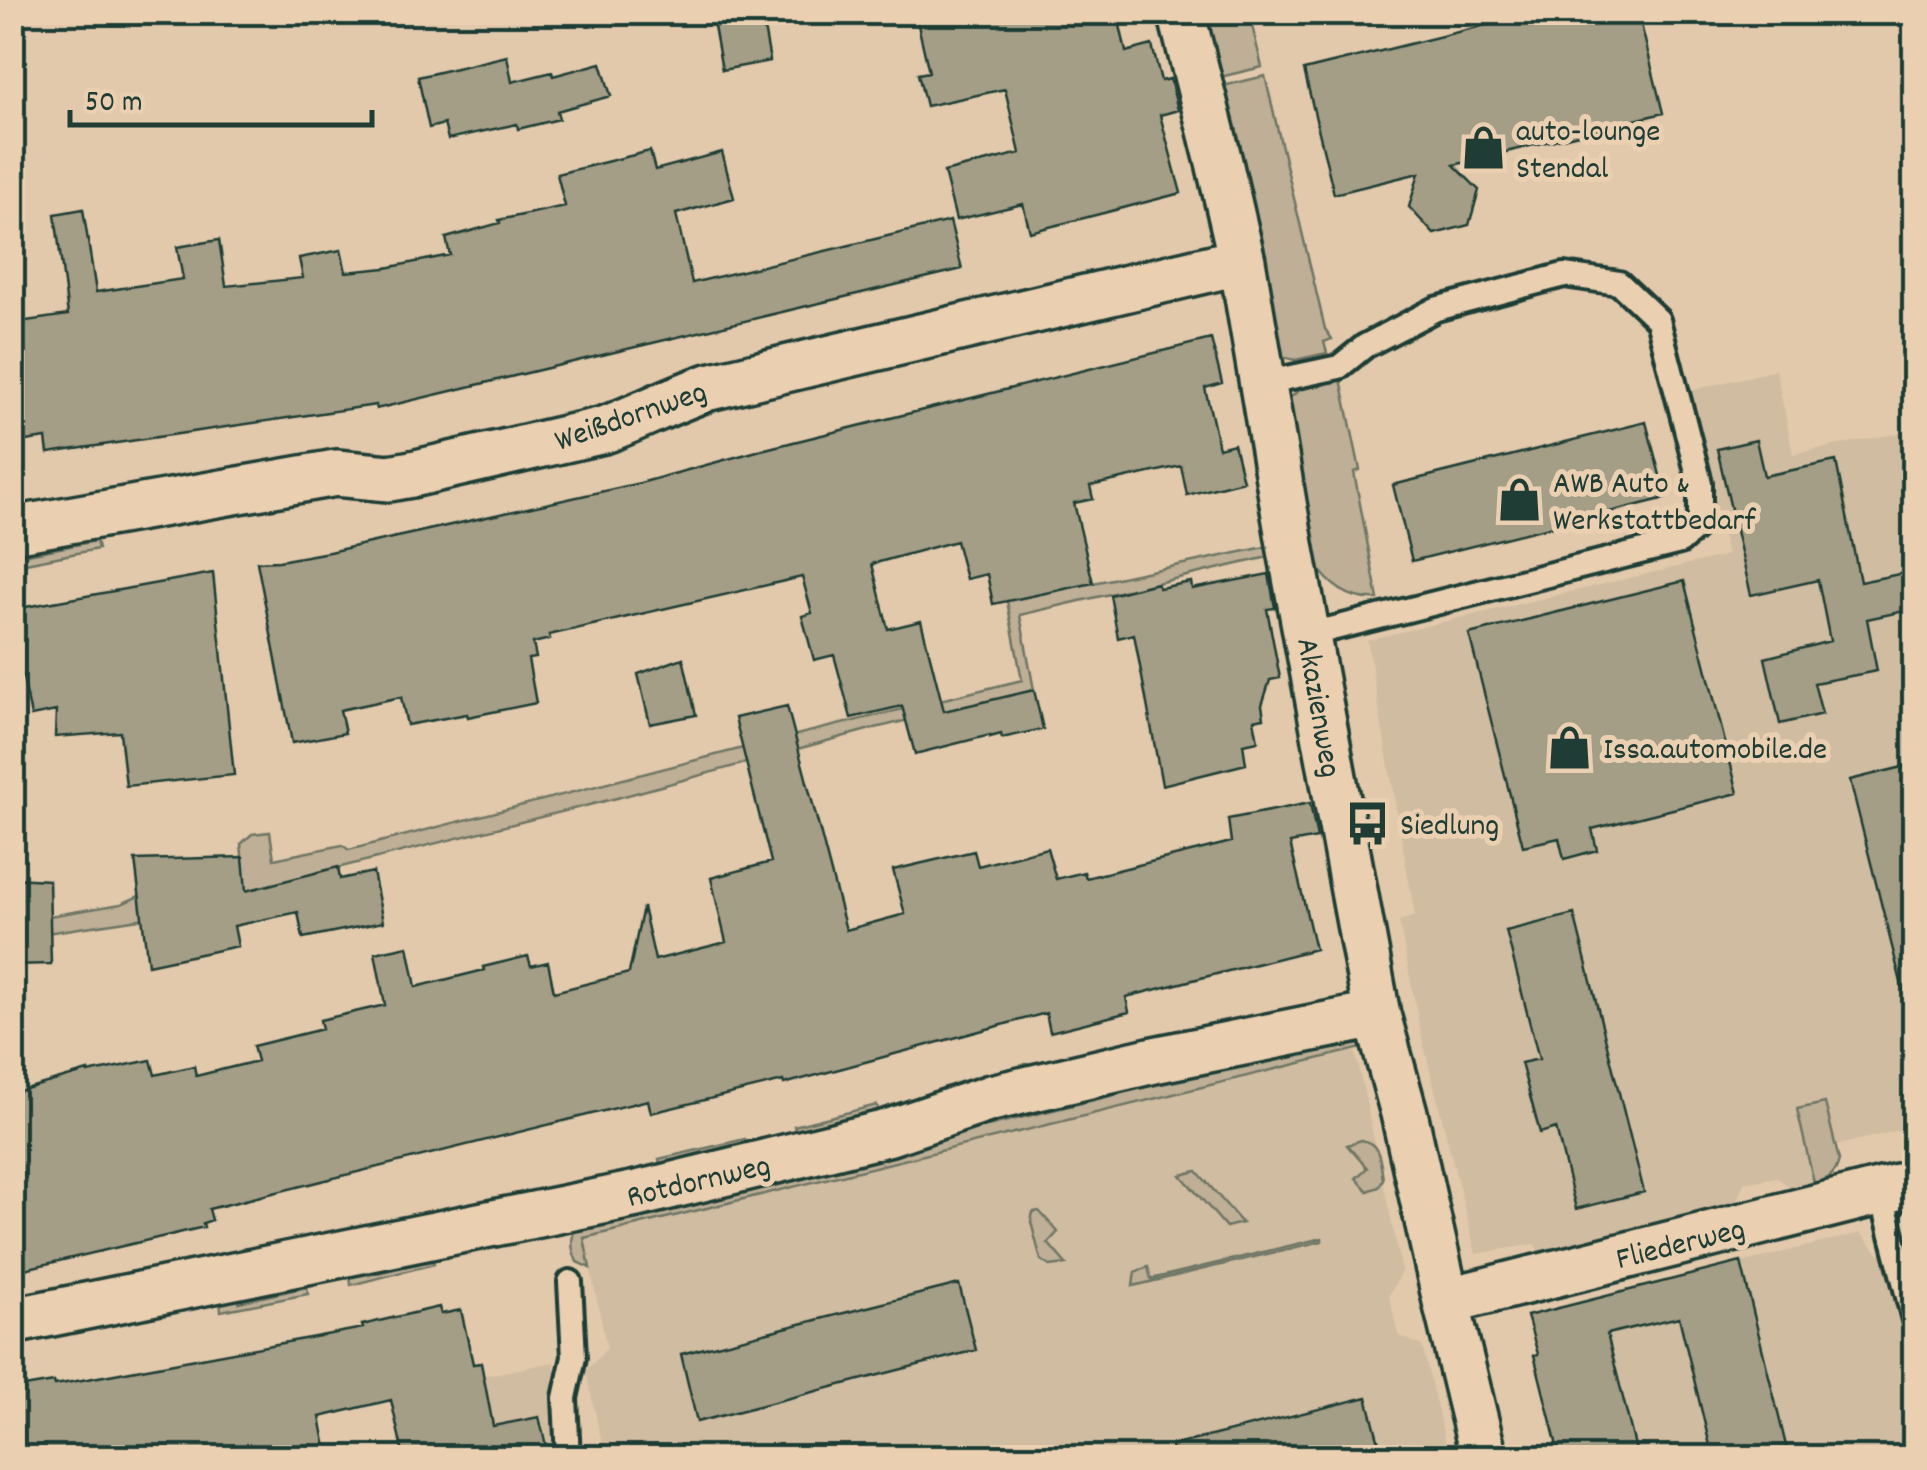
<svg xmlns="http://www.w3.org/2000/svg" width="1927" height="1470" font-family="Dekko,sans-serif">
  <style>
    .built { fill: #d0bca1 }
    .green { fill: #beaf96; stroke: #6e7665; stroke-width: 2.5 }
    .building { fill: #a59e87; stroke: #1f3d34; stroke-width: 2.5 }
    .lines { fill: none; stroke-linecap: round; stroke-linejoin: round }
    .service-casing { stroke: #1f3d34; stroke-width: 30 }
    .minor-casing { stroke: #1f3d34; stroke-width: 52 }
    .service { stroke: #eacfb1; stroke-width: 22 }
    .minor { stroke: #eacfb1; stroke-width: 45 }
    .labels { text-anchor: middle; stroke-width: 10; stroke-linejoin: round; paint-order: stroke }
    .poi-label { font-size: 32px; fill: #1f3d34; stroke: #eacfb1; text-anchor: start }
    .street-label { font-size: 32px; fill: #1f3d34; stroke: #eacfb1 }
  </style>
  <rect width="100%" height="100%" fill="#e2c9ac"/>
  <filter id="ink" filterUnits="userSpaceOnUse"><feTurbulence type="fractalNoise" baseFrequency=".01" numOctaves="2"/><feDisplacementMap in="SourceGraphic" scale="20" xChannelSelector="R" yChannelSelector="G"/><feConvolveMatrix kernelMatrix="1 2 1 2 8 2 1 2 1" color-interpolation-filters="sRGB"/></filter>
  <g filter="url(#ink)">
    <path class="built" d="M1776 370 1793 454 1914 430V1126L1835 1146 1825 1104 1798 1108 1814 1183 1792 1189 1777 1177 1744 1183 1736 1202 1538 1252 1535 1244 1476 1254 1421 1034 1399 921 1415 916 1367 640 1727 555 1689 391Z
      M1355 1050 1402 1271 1389 1295 1398 1335 1422 1346 1449 1457H605L586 1371 607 1348 584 1238Z
      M1861 1233 1879 1254 1914 1245V1457H1560L1534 1355 1537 1353 1527 1316Z
      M554 1362 562 1457H511L504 1424 494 1426 483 1376Z"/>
    <path class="green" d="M1199 13H1249L1262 67 1216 78Z
      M1265 76 1325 329 1332 339 1324 342 1327 353 1295 360 1278 356 1219 87Z
      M1341 379 1360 470 1354 472 1378 599C1348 601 1330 585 1313 562L1288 399 1301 389Z
      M96 541 98 549 15 565 18 556Z
      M1265 547 1268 557 1020 615 1034 690 871 729 617 798 217 898 172 914 13 938V922L121 904 146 893 243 864 241 844 252 834 270 832 274 859 342 845 349 850 743 748 1022 680 1007 601Z
      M1354 1040 1360 1043 1362 1048 584 1238 590 1268 577 1262C572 1250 570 1241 575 1229L945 1124 959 1133 1119 1094 1127 1080 1140 1077 1161 1082 1229 1068 1240 1052Z
      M1825 1103 1839 1160C1836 1174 1828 1180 1814 1183L1797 1109Z
      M877 1105 882 1124 858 1117 796 1132 794 1126Z
      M745 1139 746 1145 662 1172 659 1159Z
      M1361 1140C1381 1143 1380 1162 1383 1179L1379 1187 1368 1191 1356 1178 1367 1168 1347 1145Z
      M1197 1171 1242 1223 1226 1227 1181 1175Z
      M1039 1211 1058 1232 1048 1243 1066 1264 1050 1266 1041 1260 1031 1222 1033 1212Z
      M1322 1238V1241L1133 1286 1135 1272 1148 1267 1151 1279Z
      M433 1260 434 1264 351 1285 350 1272 365 1263 369 1275Z
      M307 1287 308 1294 221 1311 220 1300 235 1290 239 1302Z"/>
    <path class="building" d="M915 12H1117L1126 52 1152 45 1161 81 1170 79 1178 110 1160 115 1181 193 1030 232 1023 204 956 220 944 172 1020 153 1005 89 926 106 918 74 929 72Z
      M1539 12H1638L1663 113 1454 165 1479 190 1469 225 1434 234 1409 207 1419 173 1334 194 1304 70Z
      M762 17 770 61 722 70 714 26Z
      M507 56 512 82 552 72 553 76 601 63 611 96 557 111 559 119 518 129 517 124 448 139 444 124 429 128 418 77Z
      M650 151 655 170 722 152 734 198 676 214 692 283 950 221 962 269 376 409V405L48 453 46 438 12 443V323L68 315 55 214 83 209 96 292 183 279 177 247 219 240 226 286 303 278 299 258 341 250 346 272 386 268 450 255 446 238 500 223 499 220 565 206 557 174Z
      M1211 339 1222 383 1205 388 1219 448 1234 444 1243 481 1187 495 1181 466 1090 486 1093 499 1074 503 1093 583 993 604 987 574 966 579 956 541 872 564 888 629 921 621 944 711 1034 690 1043 729 1002 738 1001 734 990 737V735L915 754 902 706 851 718 834 655 814 660 802 616 812 613 802 577 549 635 550 639 533 643 536 658 528 659 536 703 468 717 467 714 407 725 401 697 340 710 345 733 292 743 257 562 279 561 329 552 640 483 761 450Z
      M1646 422 1666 498 1412 561 1393 485Z
      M1756 440 1764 476 1836 461 1860 582 1914 571V609L1867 619 1877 671 1814 683 1822 714 1780 724 1765 658 1830 641 1818 580 1751 595 1717 449Z
      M213 573 234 775 126 786 120 732 55 737 56 711 31 716 14 633 24 631 20 608Z
      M1269 574 1275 608 1267 609 1280 678 1270 680 1262 705 1264 718 1254 720 1258 741 1243 744 1246 764 1162 785 1134 634 1118 638 1110 595 1157 583 1159 588 1191 582 1192 589Z
      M1684 581 1738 793 1592 829 1597 850 1564 859 1559 838 1523 846 1469 634Z
      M683 658 696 715 650 724 638 674Z
      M787 706 846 930 905 914 893 870 974 851 978 866 1047 848 1056 879 1084 872 1086 878 1231 842 1228 819 1310 803 1317 838 1290 843 1315 949 1126 997 1129 1012 1050 1032 1046 1013 784 1084 783 1081 651 1113 648 1100 209 1209 212 1220 203 1223 204 1227 12 1272V1093L88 1071V1073L151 1060 155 1075 194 1066 196 1076 257 1061 253 1046 322 1029 320 1020 385 1005 375 953 408 946 416 987 484 970 483 967 528 956 531 966 548 962 554 992 629 973 643 907 655 960 726 942 711 878 771 862 735 718Z
      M1914 764V988L1903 990 1850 780Z
      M243 857 246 891 338 867 340 879 373 872 383 922 303 938 298 912 234 926 238 946 148 965 135 860Z
      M12 878 49 880 51 964 12 965Z
      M1574 914 1644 1192 1576 1209 1556 1128 1540 1133 1521 1063 1539 1059 1506 931Z
      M1741 1262 1789 1458H1713L1679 1317 1607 1334 1638 1458H1560L1534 1355 1538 1354 1527 1316Z
      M959 1284 976 1350 697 1422 681 1354Z
      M439 1307 441 1314 461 1310 473 1364 481 1363 493 1426 539 1417 549 1458H404L391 1400 320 1417 328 1458H12V1389L54 1382 55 1385 363 1328 362 1325Z
      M1367 1397 1383 1458H1173L1171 1446Z"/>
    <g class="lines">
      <defs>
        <path id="service" d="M1264 383 1339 367 1365 346 1436 309 1564 275 1619 283 1658 320 1700 483V524L1680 542 1307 635
          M1881 1192 1914 1320
          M568 1458 565 1398 574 1357 570 1282"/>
        <path id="minor" d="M1181 12 1219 162 1242 261 1291 550 1377 1015 1404 1113 1446 1301 1484 1458
          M12 530 336 473 389 478 412 474 604 430C639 417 673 399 709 387L1242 261
          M1446 1301 1914 1183
          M12 1321 637 1194 887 1133 991 1098 1154 1060 1377 1015"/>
      </defs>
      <use href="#service" class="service-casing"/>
      <use href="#minor" class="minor-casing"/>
      <use href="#service" class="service"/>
      <use href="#minor" class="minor"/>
    </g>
  </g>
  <defs>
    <symbol id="shop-bare" viewBox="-9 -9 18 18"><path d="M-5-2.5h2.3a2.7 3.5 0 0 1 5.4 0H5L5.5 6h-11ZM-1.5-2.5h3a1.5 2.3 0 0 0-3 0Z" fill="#1f3d34" stroke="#eacfb1" stroke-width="2.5" paint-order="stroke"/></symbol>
    <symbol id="bus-bare" viewBox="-9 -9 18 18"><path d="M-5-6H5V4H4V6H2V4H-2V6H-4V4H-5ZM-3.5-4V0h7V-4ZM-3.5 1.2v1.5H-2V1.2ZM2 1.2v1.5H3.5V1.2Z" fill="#1f3d34" stroke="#eacfb1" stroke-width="2.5" paint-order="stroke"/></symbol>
  </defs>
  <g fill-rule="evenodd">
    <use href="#shop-bare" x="1452" y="116" width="63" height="63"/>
    <use href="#shop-bare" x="1488" y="468" width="63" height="63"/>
    <use href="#shop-bare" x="1538" y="716" width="63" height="63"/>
    <use href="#bus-bare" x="1336" y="792" width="63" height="63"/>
  </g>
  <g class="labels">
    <g class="poi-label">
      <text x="1516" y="140">auto-lounge<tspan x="1516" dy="37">Stendal</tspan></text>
      <text x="1553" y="492">AWB Auto &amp;<tspan x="1553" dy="37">Werkstattbedarf</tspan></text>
      <text x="1603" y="758">Issa.automobile.de</text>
      <text x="1400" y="834">Siedlung</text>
    </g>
    <g class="street-label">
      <text transform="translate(630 414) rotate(-19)" y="11">Weißdornweg</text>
      <text transform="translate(1321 707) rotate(80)" y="11">Akazienweg</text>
      <text transform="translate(698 1179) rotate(-13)" y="11">Rotdornweg</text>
      <text transform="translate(1680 1242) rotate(-14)" y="11">Fliederweg</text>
    </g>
  </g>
  <rect width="1927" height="1470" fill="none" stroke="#eacfb1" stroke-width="50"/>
  <rect x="25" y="25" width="1877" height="1420" fill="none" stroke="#1f3d34" stroke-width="4" filter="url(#ink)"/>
  <path d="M70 110v15h302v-15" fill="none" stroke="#1f3d34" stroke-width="5"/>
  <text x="85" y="110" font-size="30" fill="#1f3d34" stroke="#eacfb1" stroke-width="8" paint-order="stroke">50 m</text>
</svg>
